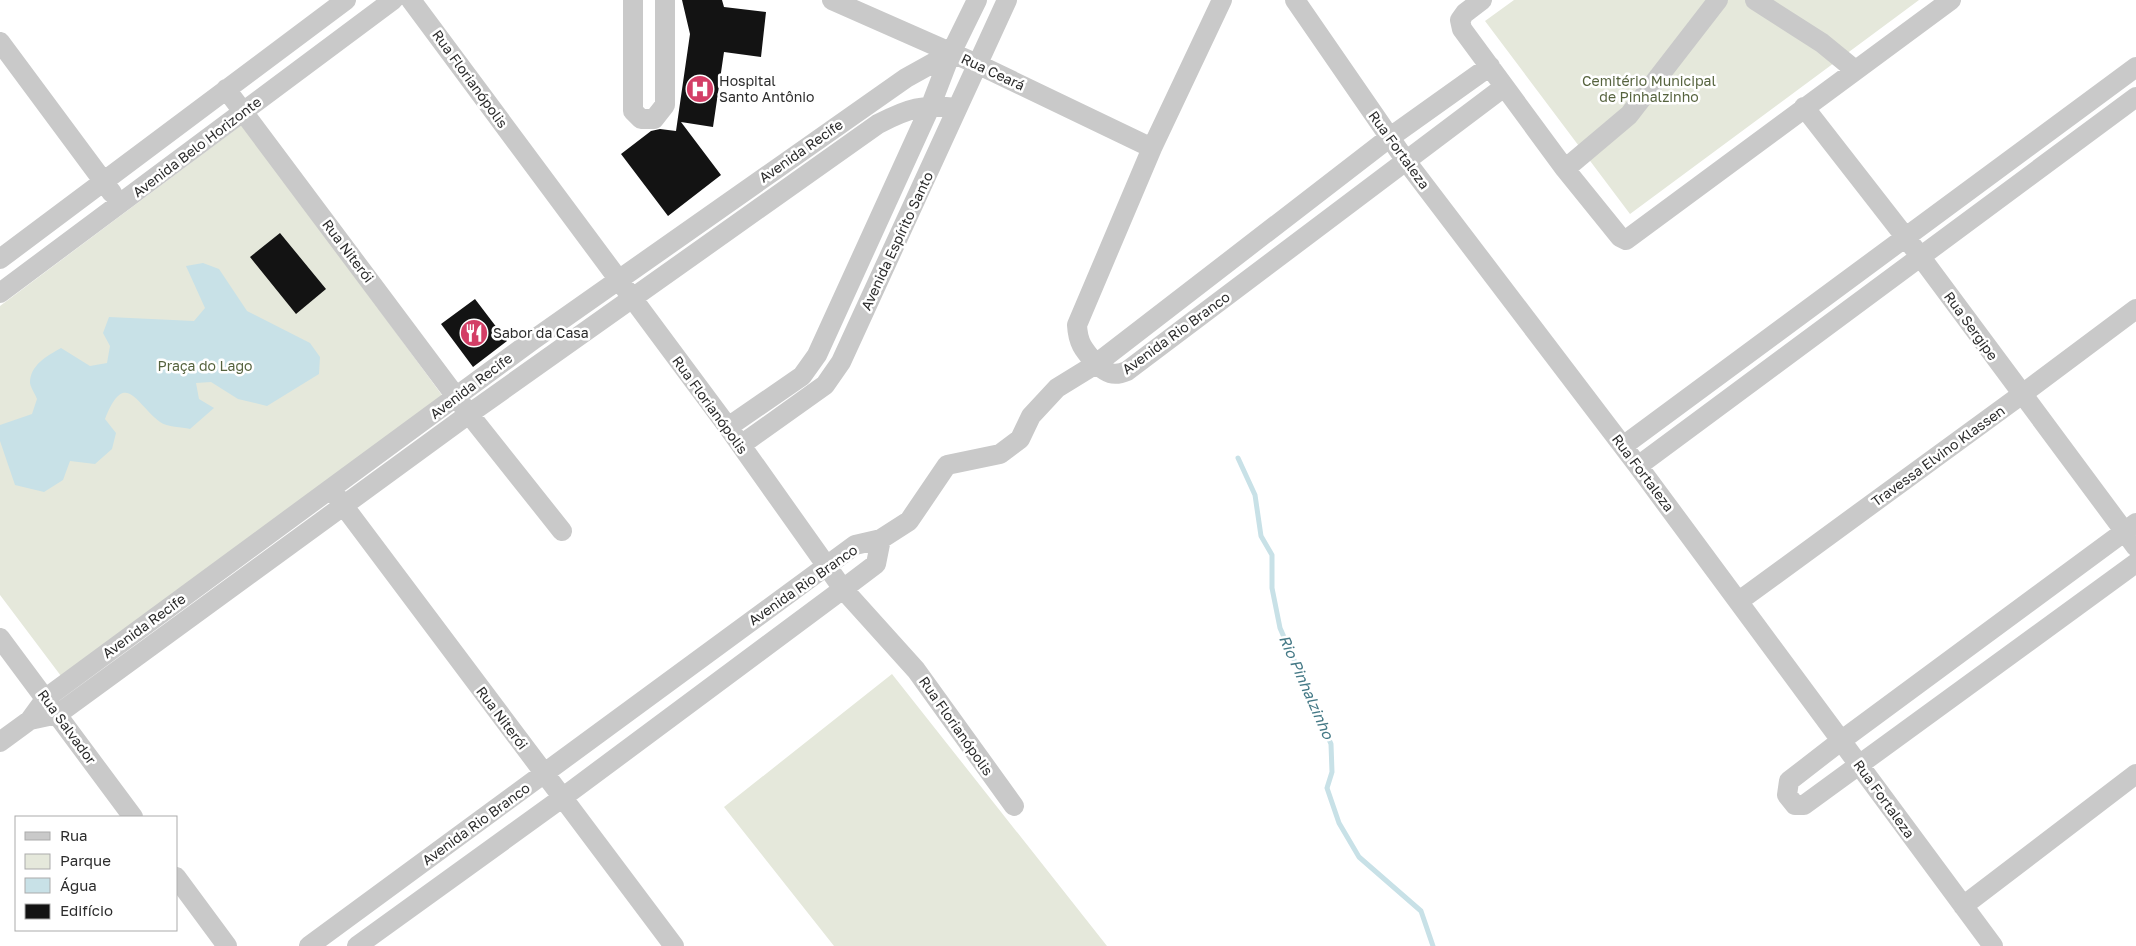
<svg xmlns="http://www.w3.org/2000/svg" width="2136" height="946" font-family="'Golos Text',sans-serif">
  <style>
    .green { fill: #e5e8db }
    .water { fill: #c8e1e7 }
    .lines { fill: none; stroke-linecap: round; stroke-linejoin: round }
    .stream { stroke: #c8e1e7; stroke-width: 5 }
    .building { fill: #131313 }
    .minor { stroke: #c9c9c9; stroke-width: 20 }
    .labels { text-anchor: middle; stroke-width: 5; stroke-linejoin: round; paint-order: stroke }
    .street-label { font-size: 14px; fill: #2c2c2c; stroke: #fff }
    .poi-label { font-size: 14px; fill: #2c2c2c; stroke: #fff; text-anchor: start }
    .park-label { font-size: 14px; fill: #56633e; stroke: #fff }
    .water-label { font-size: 15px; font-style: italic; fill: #437885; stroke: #fff }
  </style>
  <rect width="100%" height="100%" fill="#fff"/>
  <path class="green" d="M1514 0H1919L1630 214 1485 21Z
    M243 124 447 402 64 680 0 595V306Z
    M892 674 1107 946H834L724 807Z"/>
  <path class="water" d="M203 263 219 269 247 311 310 343 320 357 319 374 267 406 238 399 211 382 196 383 199 399 214 408 190 429C182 427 167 427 160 422 136 404 125 368 105 419L116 433 112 449 95 464 70 461 63 480 44 492 15 485 0 441V425L32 414 37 399C35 394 31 388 30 383 30 365 47 356 61 348L90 366 107 363 110 346 103 333 109 317 194 321 205 308 186 266Z"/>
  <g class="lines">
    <path class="stream" d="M1238 458 1255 495 1261 536 1272 555V588L1280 628 1331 744 1332 772 1327 788 1339 823 1359 857 1421 911 1433 946"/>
  </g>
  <path class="building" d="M682 0H722L724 7 766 12 761 57 724 52 713 127 681 122 721 175 668 216 621 154 651 131 660 129 676 131 690 34Z
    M280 233 326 289 296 314 250 257Z
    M475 299 507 341 473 367 441 324Z"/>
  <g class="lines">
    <path class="minor" d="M411 0 728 427 843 589 916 670 1014 806
      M633 0V111L641 119H654L665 105V0
      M832 0 977 64 1152 148
      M1295 0 1406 161 1638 466 1993 946
      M1482 0 1465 13 1460 20 1462 29 1565 169 1620 237 1626 240 1951 0
      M1755 0 1822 43 1855 70
      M0 42 112 193
      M1490 66 1389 138 1096 364C1107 373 1113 377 1127 371L1504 87
      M226 89 469 414 562 531
      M1804 107 1920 256 2136 547
      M1565 169 1629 115 1718 0
      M0 259 346 0
      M0 293 393 0
      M728 427 802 376 817 355 931 105 951 53 977 0
      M741 445 825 385 841 362 1007 0
      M1623 446 2136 67
      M1638 466 2136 97
      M337 497 674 946
      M2136 523 1842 740 1789 781 1787 795 1795 805H1804L2136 563
      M1739 601 2021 395 2136 309
      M0 638 133 817
      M30 720 58 714 469 414 878 124C909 108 922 104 957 108
      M0 742 30 720 46 698 533 340 906 78 951 53
      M176 877 227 946
      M1963 906 2136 774
      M309 946 855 545 881 539 909 521 947 465 1000 454 1020 439 1031 416 1057 388 1096 364C1084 350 1078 344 1077 325L1152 148 1222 0
      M357 946 562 798 843 589 876 564 881 539"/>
  </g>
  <defs>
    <symbol id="hospital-disc" viewBox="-11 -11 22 22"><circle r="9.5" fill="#d33e66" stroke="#fff"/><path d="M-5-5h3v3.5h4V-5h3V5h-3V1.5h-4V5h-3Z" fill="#fff"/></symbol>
    <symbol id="restaurant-disc" viewBox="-11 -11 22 22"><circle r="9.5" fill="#d33e66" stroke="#fff"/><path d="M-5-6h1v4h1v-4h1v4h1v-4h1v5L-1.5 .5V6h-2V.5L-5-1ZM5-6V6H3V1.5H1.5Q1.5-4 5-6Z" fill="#fff"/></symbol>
  </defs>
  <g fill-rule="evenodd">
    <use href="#hospital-disc" x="684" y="73" width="32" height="32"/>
    <use href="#restaurant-disc" x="458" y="317" width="32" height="32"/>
  </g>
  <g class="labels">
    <g class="street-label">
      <text transform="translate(993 72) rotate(25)" y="5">Rua Ceará</text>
      <text transform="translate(470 79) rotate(54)" y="5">Rua Florianópolis</text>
      <text transform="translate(197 147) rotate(-37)" y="5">Avenida Belo Horizonte</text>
      <text transform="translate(1399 150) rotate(54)" y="5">Rua Fortaleza</text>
      <text transform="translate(801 151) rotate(-35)" y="5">Avenida Recife</text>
      <text transform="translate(897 241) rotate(-65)" y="5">Avenida Espírito Santo</text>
      <text transform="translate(348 251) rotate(53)" y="5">Rua Niterói</text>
      <text transform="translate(1971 326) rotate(54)" y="5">Rua Sergipe</text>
      <text transform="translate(1176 333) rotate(-36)" y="5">Avenida Rio Branco</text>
      <text transform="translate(471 386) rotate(-37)" y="5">Avenida Recife</text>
      <text transform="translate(710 405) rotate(54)" y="5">Rua Florianópolis</text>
      <text transform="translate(1938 456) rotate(-36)" y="5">Travessa Elvino Klassen</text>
      <text transform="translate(1643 473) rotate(53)" y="5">Rua Fortaleza</text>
      <text transform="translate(803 585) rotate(-35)" y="5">Avenida Rio Branco</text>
      <text transform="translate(144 626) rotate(-36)" y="5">Avenida Recife</text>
      <text transform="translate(502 718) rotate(53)" y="5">Rua Niterói</text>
      <text transform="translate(956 726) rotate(55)" y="5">Rua Florianópolis</text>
      <text transform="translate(67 727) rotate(54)" y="5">Rua Salvador</text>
      <text transform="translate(1884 799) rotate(54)" y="5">Rua Fortaleza</text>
      <text transform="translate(476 824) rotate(-36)" y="5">Avenida Rio Branco</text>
    </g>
    <g class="poi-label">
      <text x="719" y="86">Hospital<tspan x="719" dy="16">Santo Antônio</tspan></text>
      <text x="493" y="338">Sabor da Casa</text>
    </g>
    <g class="park-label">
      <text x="1649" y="86">Cemitério Municipal<tspan x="1649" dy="16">de Pinhalzinho</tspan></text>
      <text x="205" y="371">Praça do Lago</text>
    </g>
    <g class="water-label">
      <text transform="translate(1306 687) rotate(66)" y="5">Rio Pinhalzinho</text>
    </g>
  </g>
  <rect x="15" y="816" width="162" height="115" fill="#ffffff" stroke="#ababab"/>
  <rect x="25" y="832" width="25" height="8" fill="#c9c9c9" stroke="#ababab"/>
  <text x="60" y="841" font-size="15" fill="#2c2c2c">Rua</text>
  <rect x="25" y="854" width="25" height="15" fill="#e5e8db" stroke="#ababab"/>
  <text x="60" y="866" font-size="15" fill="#2c2c2c">Parque</text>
  <rect x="25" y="878" width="25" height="15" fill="#c8e1e7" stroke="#ababab"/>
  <text x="60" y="891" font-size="15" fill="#2c2c2c">Água</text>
  <rect x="25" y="904" width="25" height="15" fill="#131313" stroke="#ababab"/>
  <text x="60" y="916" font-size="15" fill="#2c2c2c">Edifício</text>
</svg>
